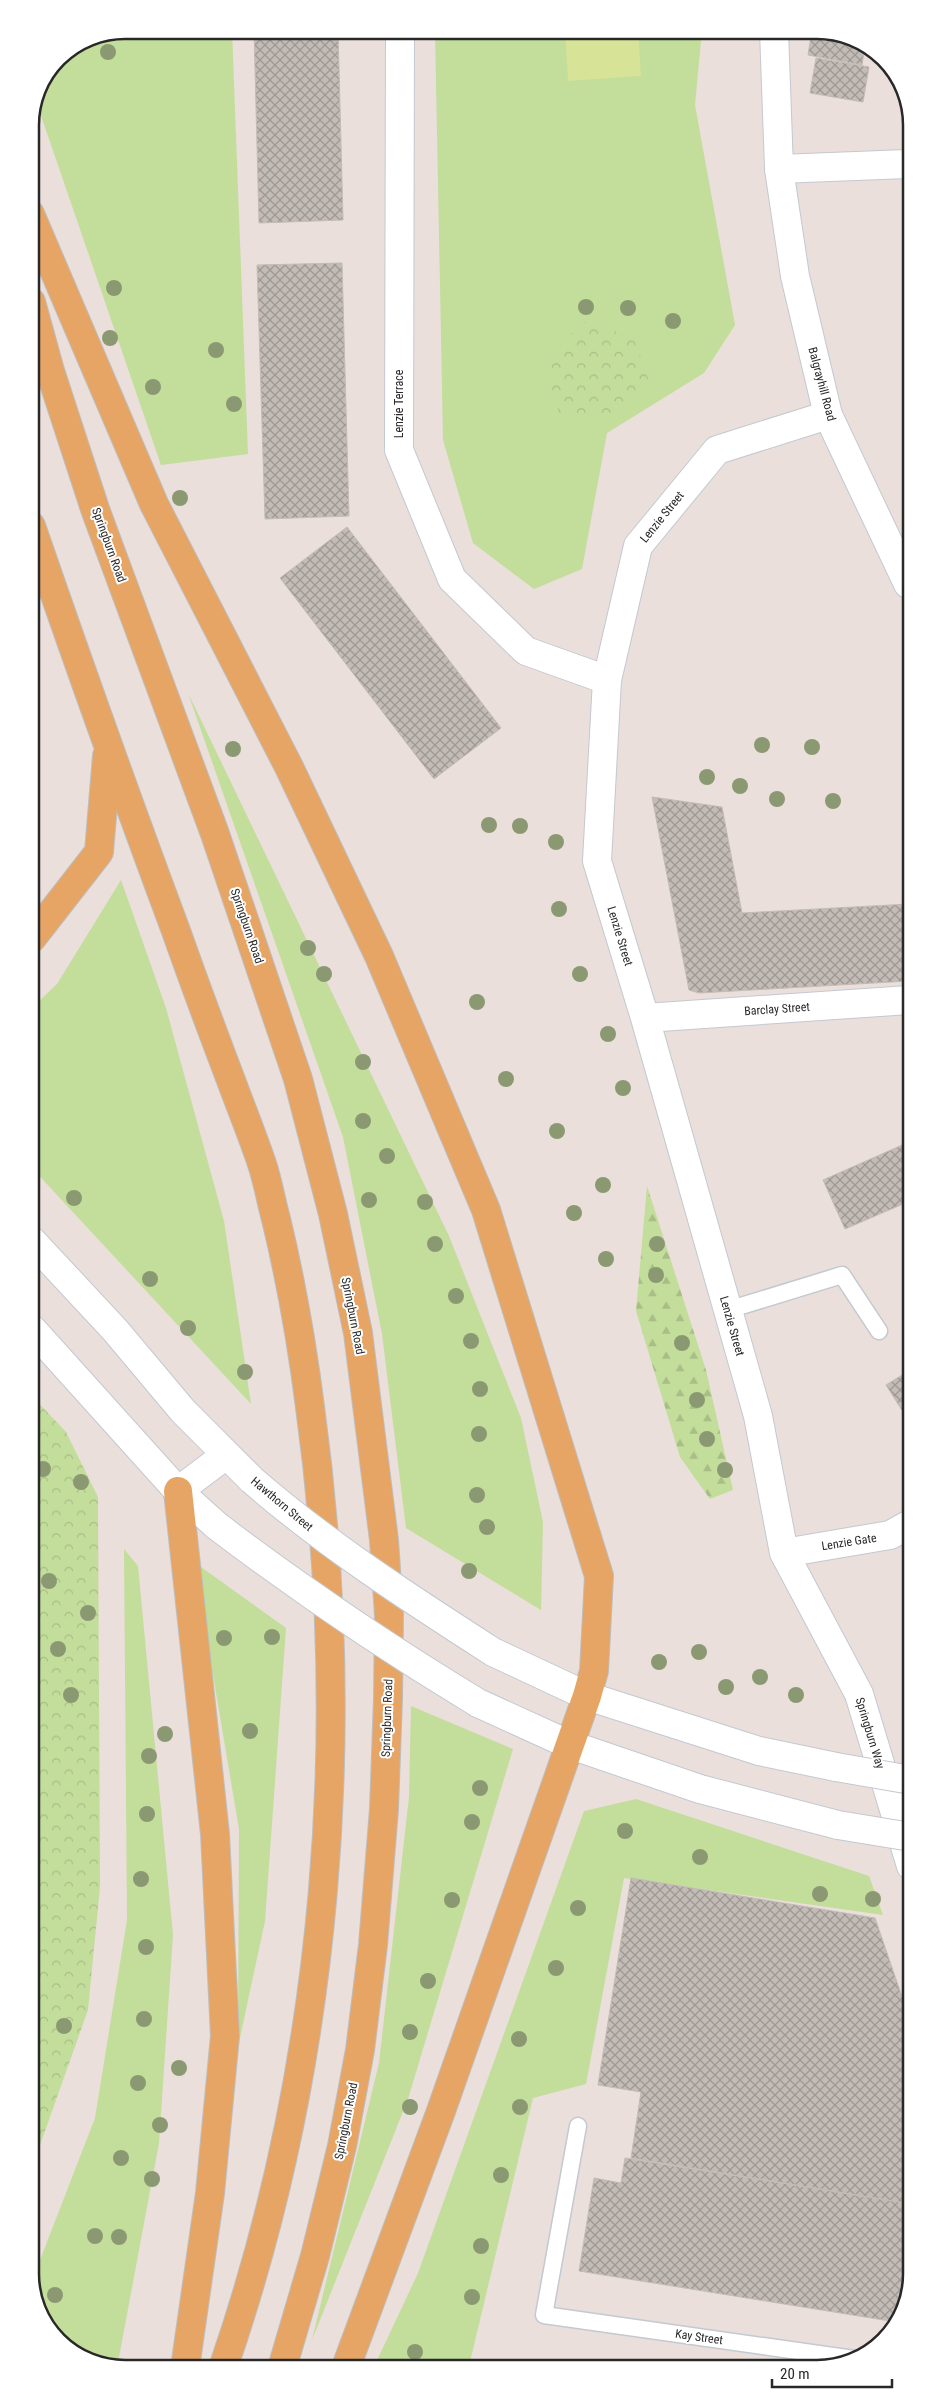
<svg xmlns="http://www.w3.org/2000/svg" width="942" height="2399" font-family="'Roboto Condensed',sans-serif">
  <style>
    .grass { fill: #c3dd9b }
    .forest { fill: url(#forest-firs) }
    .park { fill: url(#park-crowns) }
    .pitch { fill: #d7e397 }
    .building { fill: url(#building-cross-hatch); stroke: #c5bbb5 }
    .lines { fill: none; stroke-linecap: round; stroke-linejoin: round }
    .lane-casing { stroke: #c3c9d1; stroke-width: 19 }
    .street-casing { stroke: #c3c9d1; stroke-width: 30 }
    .secondary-casing { stroke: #c3c9d1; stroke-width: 30 }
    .primary-casing { stroke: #bebebe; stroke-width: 30 }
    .lane { stroke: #fff; stroke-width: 16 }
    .street { stroke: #fff; stroke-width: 28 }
    .secondary { stroke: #fff; stroke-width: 28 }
    .primary { stroke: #e6a564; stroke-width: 28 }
    .secondary-bridge-casing { stroke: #c3c9d1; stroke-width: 30; stroke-linecap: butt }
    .secondary-bridge { stroke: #fff; stroke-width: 28 }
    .tree { fill: #8b9973 }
    .labels { text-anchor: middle; stroke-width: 4; stroke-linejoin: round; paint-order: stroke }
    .street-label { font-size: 12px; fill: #282828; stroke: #fff }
    .rim { fill: none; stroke: #282828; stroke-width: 2.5 }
  </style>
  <defs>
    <pattern id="forest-firs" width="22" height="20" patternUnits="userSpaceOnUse" patternTransform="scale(1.25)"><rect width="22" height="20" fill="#c3dd9b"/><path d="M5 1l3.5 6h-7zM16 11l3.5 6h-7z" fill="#a8be86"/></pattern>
    <pattern id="park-crowns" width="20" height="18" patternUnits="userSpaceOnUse" patternTransform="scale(1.25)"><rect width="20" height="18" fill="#c3dd9b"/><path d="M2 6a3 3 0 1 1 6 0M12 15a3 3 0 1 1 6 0" fill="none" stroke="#a8be86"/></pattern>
    <pattern id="building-cross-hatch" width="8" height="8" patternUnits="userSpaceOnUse" patternTransform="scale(1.25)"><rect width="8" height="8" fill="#c2bbb6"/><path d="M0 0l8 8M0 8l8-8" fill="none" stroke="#9e9894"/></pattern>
  </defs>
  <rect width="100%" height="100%" fill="#eadfdb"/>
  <path class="grass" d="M125 30H232L248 454 161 465 37 104 58 58 89 37Z
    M435 30H702L695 105 735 325 704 373 607 433 582 569 534 589 473 543 443 440Z
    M188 693 449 1236 521 1418 543 1522 541 1610 406 1528 382 1334 343 1137Z
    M121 880 166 1008 224 1221 251 1404 32 1168V1008L57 984Z
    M124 1549 138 1566 173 1935 159 2143 117 2368 67 2349 35 2304V2273L95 2118 127 1920Z
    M194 1562 286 1628 265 1921 238 2047 239 1829Z
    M411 1706 513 1749 408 2099 312 2340 379 2063 409 1797Z
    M636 1799 869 1876 883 1915 624 1878 586 2084 533 2098 469 2366 374 2367 418 2273 584 1811Z"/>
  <path class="forest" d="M647 1186 706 1370 733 1490 710 1499 680 1457 636 1311Z"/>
  <path class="park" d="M584 322 634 337 649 381 609 418 559 413 544 360Z
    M33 1397 66 1432 98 1497 100 1887 88 2010 35 2159Z"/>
  <path class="pitch" d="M565 30H638L641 76 568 81Z"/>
  <path class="building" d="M254 30H338L343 220 259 223Z
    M812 30H823L865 46 862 65 808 55Z
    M816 58 869 67 863 102 810 93Z
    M342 263 349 516 265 519 257 265Z
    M347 527 501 728 434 779 280 578Z
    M652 797 722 807 742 913 909 904V981L699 993 689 990Z
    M909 1142 910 1201 845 1229 823 1180Z
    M910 1370V1423L886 1385Z
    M631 1878 875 1918 911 2023 912 2204 631 2158 641 2092 598 2085Z
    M625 2158 912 2204V2274L896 2322 579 2271 594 2178 621 2183Z"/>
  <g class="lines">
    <defs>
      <path id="lane" d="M728 1310 842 1275 879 1331
        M578 2126 544 2315 854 2359"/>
      <path id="street" d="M400 30 399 450 452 579 526 651 607 680
        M779 169 907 164
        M828 415 717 450 638 546 607 680 597 861 645 1018 758 1416 784 1553 859 1694 911 1866
        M645 1018 909 1000
        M784 1553 890 1535 910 1524"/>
      <path id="secondary" d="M774 30 779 169 795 276 828 415 908 584
        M33 1242 115 1330 183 1411 252 1480
        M33 1330 178 1491 217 1526
        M178 1491 226 1455
        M493 1652 587 1696 759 1751 836 1767
        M478 1703 568 1744 700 1789 838 1825"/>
      <path id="primary" d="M30 214 154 504 289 767 379 956 486 1210 599 1576 594 1671 587 1696 441 2111 346 2367
        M31 302 50 371 95 509 215 834 298 1079 333 1214 358 1333 384 1540 389 1615 388 1699 384 1809 373 1945 360 2050 342 2146 315 2256 282 2368
        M31 526C78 662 126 797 176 931 194 982 213 1033 232 1083 242 1110 253 1137 262 1164 268 1182 271 1201 276 1219 291 1281 302 1344 310 1407 354 1728 329 2061 223 2368
        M32 938 99 852 107 756
        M178 1491 215 1834 225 2036 210 2193 185 2368"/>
    </defs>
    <use href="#lane" class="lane-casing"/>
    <use href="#street" class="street-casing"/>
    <use href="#secondary" class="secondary-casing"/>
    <use href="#primary" class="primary-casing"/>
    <use href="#lane" class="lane"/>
    <use href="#street" class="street"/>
    <use href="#secondary" class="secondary"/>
    <use href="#primary" class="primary"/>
    <defs>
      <path id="secondary-bridge" d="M252 1480C327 1545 409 1598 493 1652
        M217 1526C301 1590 387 1648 478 1703
        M836 1767 911 1780
        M838 1825 911 1837"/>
    </defs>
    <use href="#secondary-bridge" class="secondary-bridge-casing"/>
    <use href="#secondary-bridge" class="secondary-bridge"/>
  </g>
  <g class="tree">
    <circle cx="108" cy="52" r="8"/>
    <circle cx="114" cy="288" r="8"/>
    <circle cx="586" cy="307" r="8"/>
    <circle cx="628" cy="308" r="8"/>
    <circle cx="673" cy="321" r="8"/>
    <circle cx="110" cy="338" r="8"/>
    <circle cx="216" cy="350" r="8"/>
    <circle cx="153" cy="387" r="8"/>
    <circle cx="234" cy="404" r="8"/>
    <circle cx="180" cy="498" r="8"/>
    <circle cx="762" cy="745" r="8"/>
    <circle cx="812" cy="747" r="8"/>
    <circle cx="233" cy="749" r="8"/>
    <circle cx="707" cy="777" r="8"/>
    <circle cx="740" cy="786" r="8"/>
    <circle cx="777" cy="799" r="8"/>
    <circle cx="833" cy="801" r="8"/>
    <circle cx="489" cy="825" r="8"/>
    <circle cx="520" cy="826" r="8"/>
    <circle cx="556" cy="842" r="8"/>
    <circle cx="559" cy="909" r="8"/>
    <circle cx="308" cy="948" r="8"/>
    <circle cx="324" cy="974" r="8"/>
    <circle cx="580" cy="974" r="8"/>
    <circle cx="477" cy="1002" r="8"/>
    <circle cx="608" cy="1034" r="8"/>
    <circle cx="363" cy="1062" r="8"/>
    <circle cx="506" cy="1079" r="8"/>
    <circle cx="623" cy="1088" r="8"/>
    <circle cx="363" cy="1121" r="8"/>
    <circle cx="557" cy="1131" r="8"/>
    <circle cx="387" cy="1156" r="8"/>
    <circle cx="603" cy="1185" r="8"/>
    <circle cx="74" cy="1198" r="8"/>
    <circle cx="369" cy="1200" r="8"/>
    <circle cx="425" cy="1202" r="8"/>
    <circle cx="574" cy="1213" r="8"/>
    <circle cx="435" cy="1244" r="8"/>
    <circle cx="657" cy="1244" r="8"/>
    <circle cx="606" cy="1259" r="8"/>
    <circle cx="656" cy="1275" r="8"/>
    <circle cx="150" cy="1279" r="8"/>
    <circle cx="456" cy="1296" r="8"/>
    <circle cx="188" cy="1328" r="8"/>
    <circle cx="471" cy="1341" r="8"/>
    <circle cx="682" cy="1343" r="8"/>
    <circle cx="245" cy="1372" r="8"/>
    <circle cx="480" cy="1389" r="8"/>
    <circle cx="697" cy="1400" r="8"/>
    <circle cx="479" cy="1434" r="8"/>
    <circle cx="707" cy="1439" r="8"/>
    <circle cx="43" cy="1469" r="8"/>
    <circle cx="725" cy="1470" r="8"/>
    <circle cx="81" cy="1482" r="8"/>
    <circle cx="477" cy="1495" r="8"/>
    <circle cx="487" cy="1527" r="8"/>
    <circle cx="469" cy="1571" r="8"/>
    <circle cx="49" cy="1581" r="8"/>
    <circle cx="88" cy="1613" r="8"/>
    <circle cx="272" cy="1637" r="8"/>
    <circle cx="224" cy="1638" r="8"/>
    <circle cx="58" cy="1649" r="8"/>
    <circle cx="699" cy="1652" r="8"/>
    <circle cx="659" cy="1662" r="8"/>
    <circle cx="760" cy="1677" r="8"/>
    <circle cx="726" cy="1687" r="8"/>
    <circle cx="71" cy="1695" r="8"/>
    <circle cx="796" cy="1695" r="8"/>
    <circle cx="250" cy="1731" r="8"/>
    <circle cx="165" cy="1734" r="8"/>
    <circle cx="149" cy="1756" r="8"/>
    <circle cx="480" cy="1788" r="8"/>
    <circle cx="147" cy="1814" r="8"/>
    <circle cx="472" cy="1822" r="8"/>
    <circle cx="625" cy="1831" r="8"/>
    <circle cx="700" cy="1857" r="8"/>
    <circle cx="141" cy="1879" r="8"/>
    <circle cx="820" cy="1894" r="8"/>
    <circle cx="873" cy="1899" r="8"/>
    <circle cx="452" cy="1900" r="8"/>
    <circle cx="578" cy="1908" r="8"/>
    <circle cx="146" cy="1947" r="8"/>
    <circle cx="556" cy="1968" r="8"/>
    <circle cx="428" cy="1981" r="8"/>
    <circle cx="144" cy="2019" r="8"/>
    <circle cx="64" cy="2026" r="8"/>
    <circle cx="410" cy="2032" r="8"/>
    <circle cx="519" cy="2039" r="8"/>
    <circle cx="179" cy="2068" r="8"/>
    <circle cx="138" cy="2083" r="8"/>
    <circle cx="410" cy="2107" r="8"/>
    <circle cx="520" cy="2107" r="8"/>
    <circle cx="160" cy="2125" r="8"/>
    <circle cx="121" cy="2158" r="8"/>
    <circle cx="501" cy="2175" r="8"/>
    <circle cx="152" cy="2179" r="8"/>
    <circle cx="95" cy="2236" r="8"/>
    <circle cx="119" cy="2237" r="8"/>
    <circle cx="481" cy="2246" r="8"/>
    <circle cx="55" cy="2295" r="8"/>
    <circle cx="472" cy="2297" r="8"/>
    <circle cx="415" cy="2352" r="8"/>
  </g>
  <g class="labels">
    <g class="street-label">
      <text transform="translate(822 384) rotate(75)" y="4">Balgrayhill Road</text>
      <text transform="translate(399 404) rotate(-90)" y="4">Lenzie Terrace</text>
      <text transform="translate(662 517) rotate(-51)" y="4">Lenzie Street</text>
      <text transform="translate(109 545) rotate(70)" y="4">Springburn Road</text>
      <text transform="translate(247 926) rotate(71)" y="4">Springburn Road</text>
      <text transform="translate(620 936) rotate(73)" y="4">Lenzie Street</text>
      <text transform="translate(777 1009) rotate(-4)" y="4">Barclay Street</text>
      <text transform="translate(353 1316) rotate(79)" y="4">Springburn Road</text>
      <text transform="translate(732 1326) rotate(74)" y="4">Lenzie Street</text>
      <text transform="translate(282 1504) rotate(40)" y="4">Hawthorn Street</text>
      <text transform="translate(849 1542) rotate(-9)" y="4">Lenzie Gate</text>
      <text transform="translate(387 1718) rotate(-88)" y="4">Springburn Road</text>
      <text transform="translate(870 1733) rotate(73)" y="4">Springburn Way</text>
      <text transform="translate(346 2121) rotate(-79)" y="4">Springburn Road</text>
      <text transform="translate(699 2337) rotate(8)" y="4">Kay Street</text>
    </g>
  </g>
  <path d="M0 0H942V2399H0ZM125 39H817A86 86 0 0 1 903 125V2274A86 86 0 0 1 817 2360H125A86 86 0 0 1 39 2274V125A86 86 0 0 1 125 39Z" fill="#fff" fill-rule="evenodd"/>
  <path class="rim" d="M125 39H817A86 86 0 0 1 903 125V2274A86 86 0 0 1 817 2360H125A86 86 0 0 1 39 2274V125A86 86 0 0 1 125 39Z"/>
  <path d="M772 2379v8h120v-8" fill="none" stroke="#282828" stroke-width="2.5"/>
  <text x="780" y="2379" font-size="15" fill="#282828" stroke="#ffffff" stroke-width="4" paint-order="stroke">20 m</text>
</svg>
